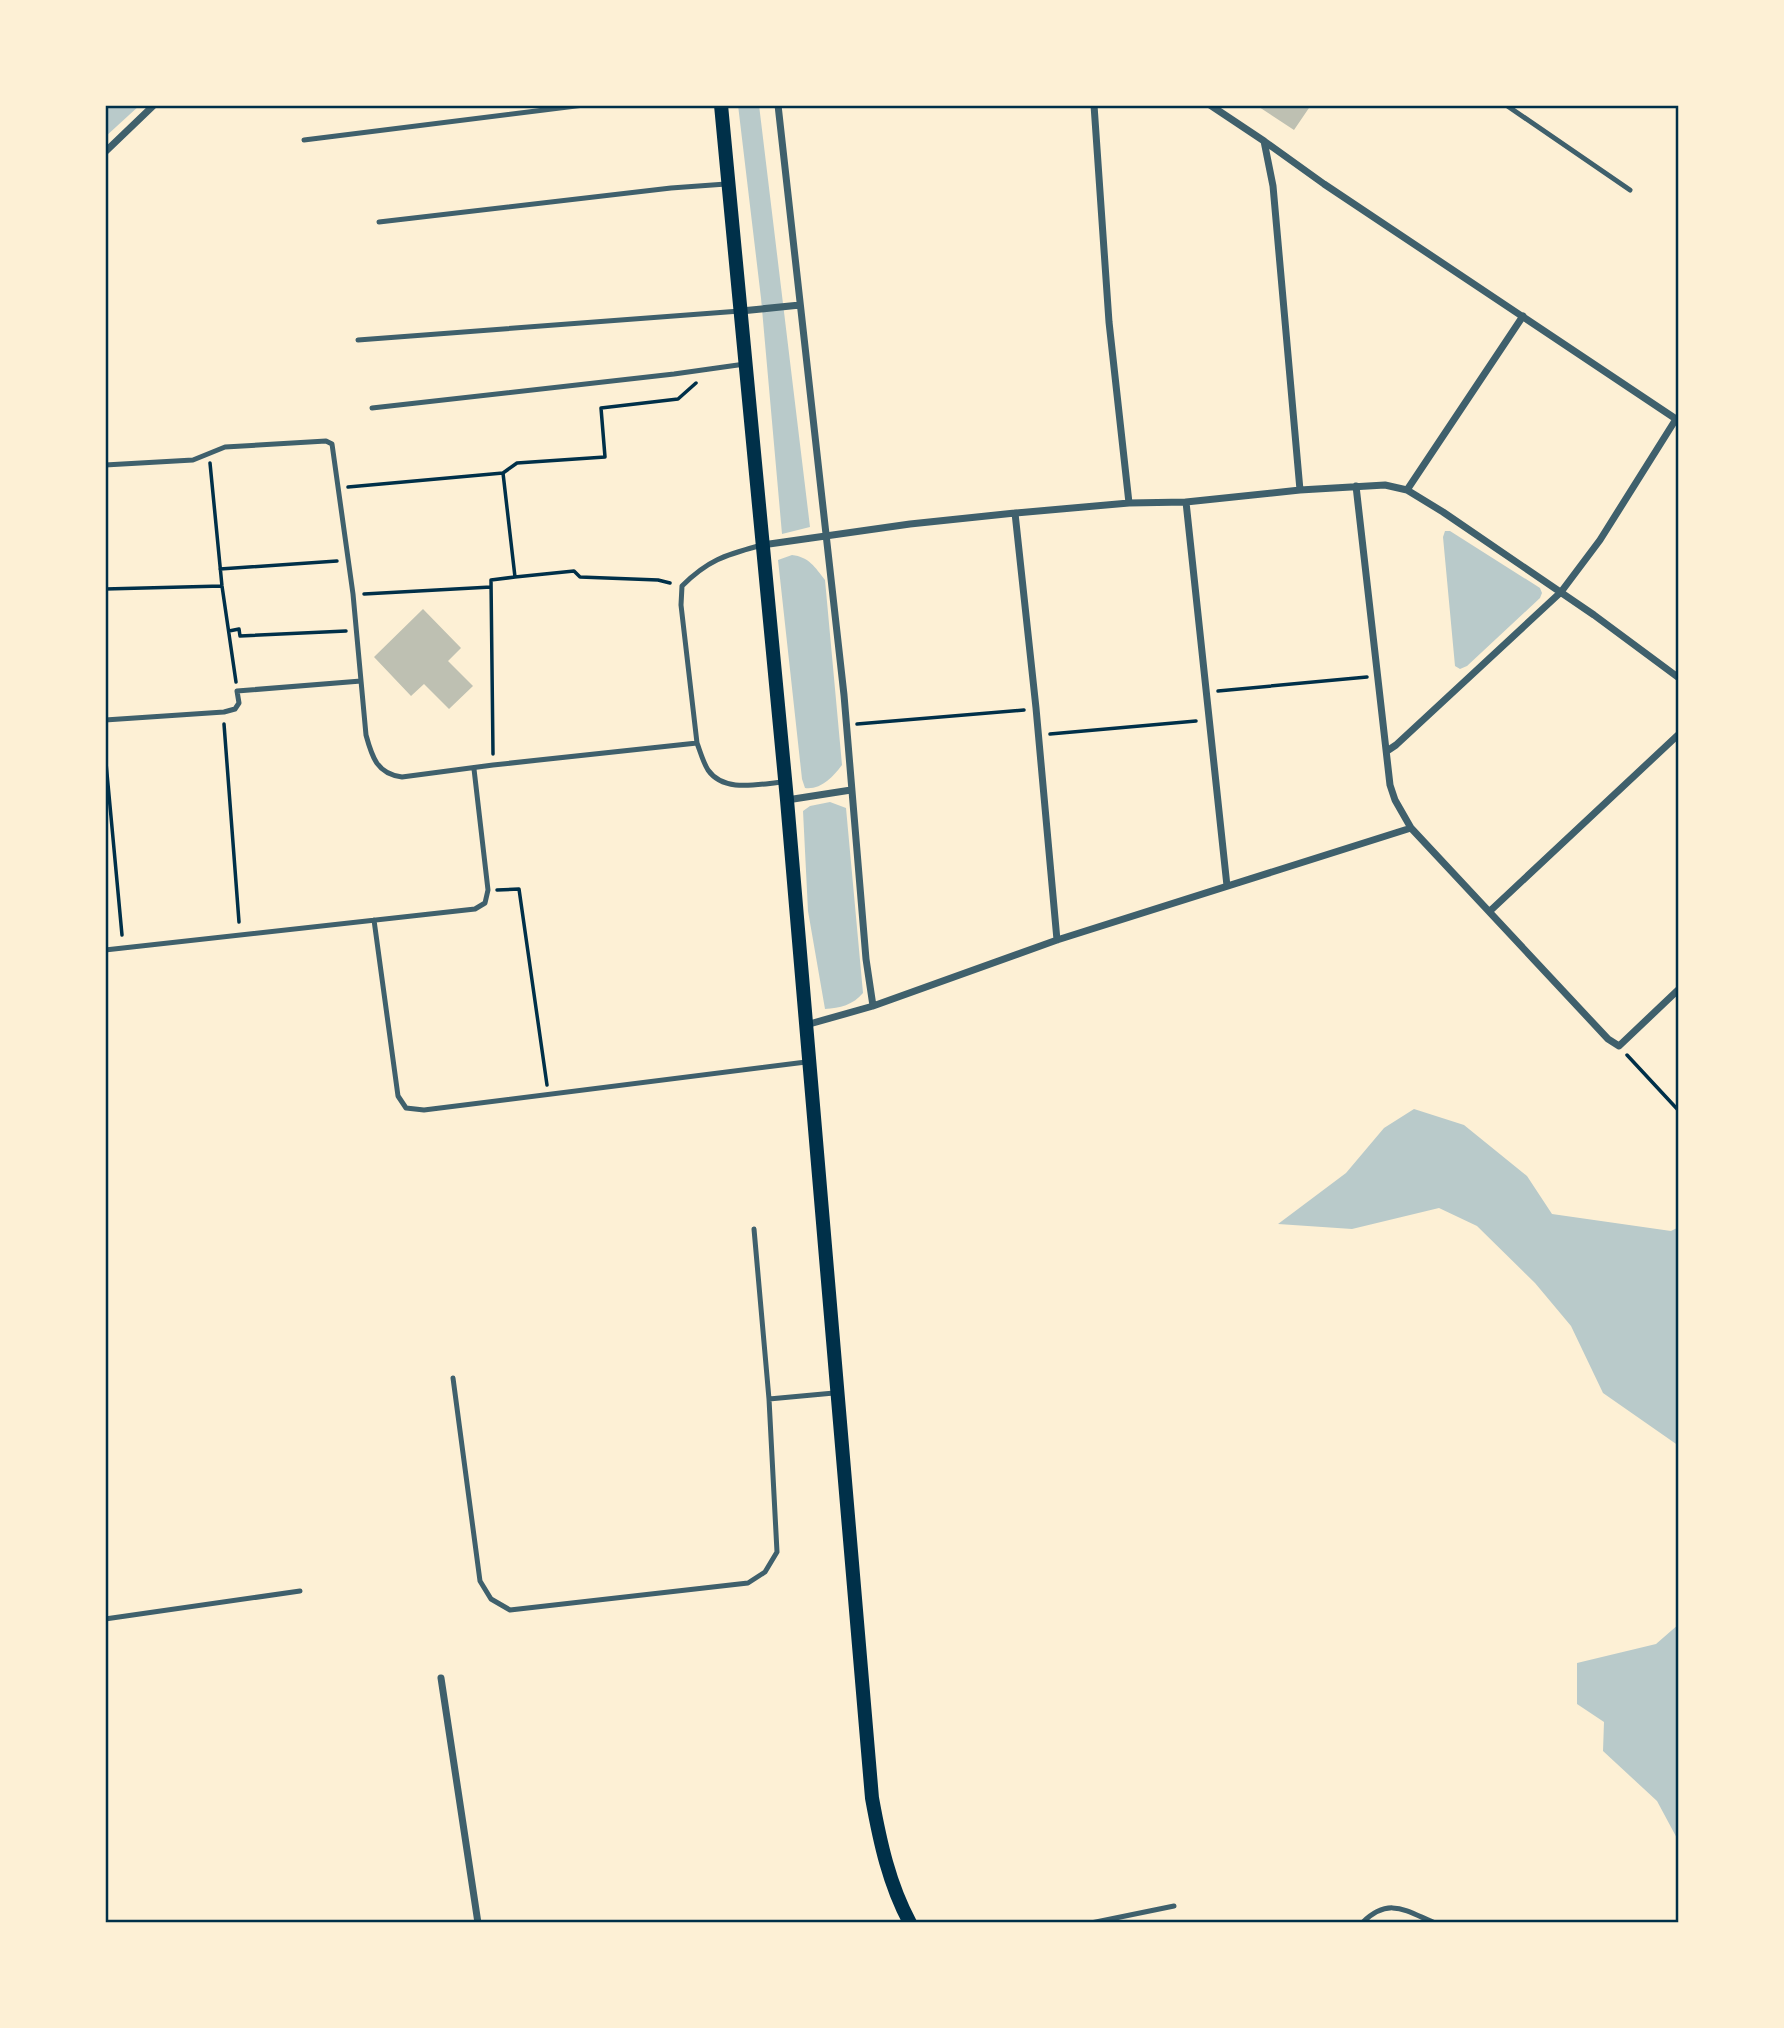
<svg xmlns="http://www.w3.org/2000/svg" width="1784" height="2028" font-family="Jost,sans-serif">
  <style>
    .green { fill: #b9caca }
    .building { fill: #bec0b2 }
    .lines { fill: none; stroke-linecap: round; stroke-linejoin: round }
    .path { stroke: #003049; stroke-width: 3.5 }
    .service { stroke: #3f606c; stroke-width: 5 }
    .minor { stroke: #3f606c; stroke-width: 7 }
    .secondary { stroke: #003049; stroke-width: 14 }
    .neatline { fill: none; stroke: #003049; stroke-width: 2.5 }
  </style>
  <rect width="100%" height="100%" fill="#fdf0d5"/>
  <path class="green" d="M105 105H140L105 137Z
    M738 105H759L810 527 782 534 761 298Z
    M1445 531H1450L1540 588 1542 593 1540 598 1467 666 1460 669 1455 666 1443 537Z
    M792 555C809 557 815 567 825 580L842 765C833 777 821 790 805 788L802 779 778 560Z
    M830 802 846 808 863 993C853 1005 840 1008 825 1009L808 911 803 811 810 806Z
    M1414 1109 1464 1125 1527 1176 1552 1214 1671 1231 1679 1227V1446L1603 1393 1571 1326 1535 1283 1477 1226 1439 1208 1352 1229 1278 1224 1346 1173 1384 1128Z
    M1679 1624V1842L1657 1801 1603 1751 1604 1722 1577 1704V1663L1656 1644Z"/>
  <path class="building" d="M1256 105H1311L1294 130Z
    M423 609 461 648 448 661 473 686 449 709 424 684 411 696 374 657Z"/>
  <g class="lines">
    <path class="path" d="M210 463 222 586 236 682
      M348 487 503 473 517 463 605 457 601 408 678 399 696 383
      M220 569 337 561
      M515 577 574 571 580 577 658 580 670 583
      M105 589 222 586
      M364 594 491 587
      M229 631 239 629 240 636 346 631
      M1218 691 1367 677
      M224 724 239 922
      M857 724 1024 710
      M1050 734 1196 721
      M105 752 122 935
      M493 754 491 580 515 577 503 473
      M497 890 519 889 547 1085
      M1627 1055 1679 1111"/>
    <path class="service" d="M1506 105 1630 190
      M304 140 584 105
      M379 222 671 188 726 184
      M358 340 740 311
      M372 408 674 374 745 364
      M105 465 193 460 225 447 326 441 332 444 353 594 366 735C372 757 377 774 402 777L493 765 697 743C700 751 703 762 708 770 724 793 758 784 783 782
      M105 720 224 712 235 709 239 703 237 691 361 681
      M697 743 681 605 682 586C709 559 726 555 762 545
      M374 920 398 1096 406 1108 424 1110 806 1062
      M105 950 475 909 485 903 488 890 474 769
      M453 1378 480 1581 491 1599 510 1610 748 1583 765 1572 777 1552 769 1399 754 1229
      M769 1399 834 1393
      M105 1619 300 1591
      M1091 1923 1174 1906
      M1362 1923C1389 1896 1406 1911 1435 1923"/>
    <path class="minor" d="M778 105 844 695 866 959 873 1006
      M1094 105 1109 322 1129 503
      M1210 105 1264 141 1324 184 1679 421
      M1264 141 1273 186 1300 490
      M105 152 154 105
      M741 311 800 305
      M1356 486 1390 785 1395 800 1411 828
      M1407 490 1523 316
      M1186 502 1227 886
      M1015 513 1036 708 1057 940
      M762 545 910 524 1015 513 1129 503 1186 502 1300 490 1385 485 1407 490 1443 512 1594 615 1679 678
      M1387 751 1396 745 1561 592 1600 540 1676 419
      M787 800 851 790
      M1490 911 1679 734
      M806 1025 873 1006 1057 940 1411 828 1608 1039 1619 1046 1679 989
      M441 1678 478 1923"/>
    <path class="secondary" d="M721 105 787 800 872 1798C880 1842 889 1884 910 1923"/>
  </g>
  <rect width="1784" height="2028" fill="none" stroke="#fdf0d5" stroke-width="214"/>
  <rect x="107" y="107" width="1570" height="1814" class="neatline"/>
</svg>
